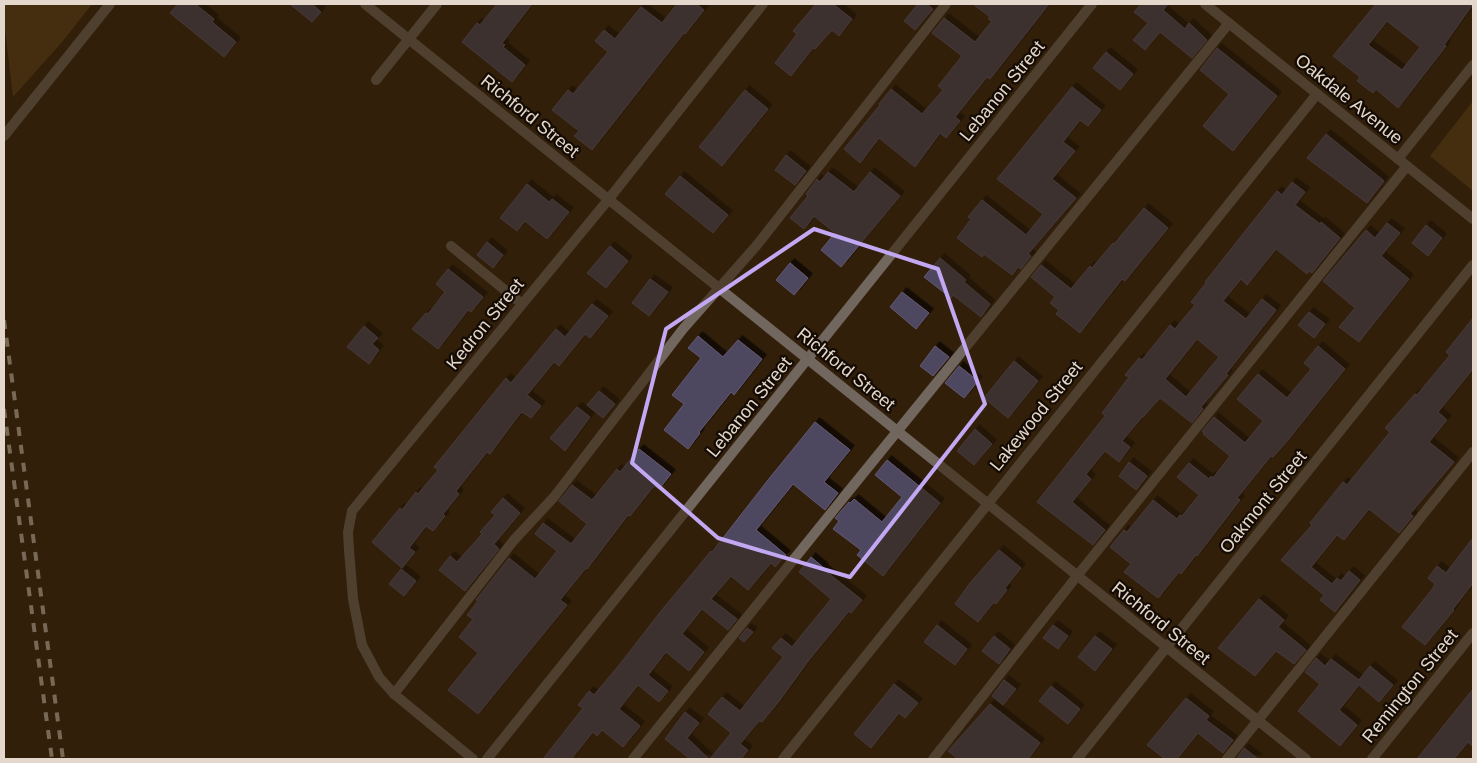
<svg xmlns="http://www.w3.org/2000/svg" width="1477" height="763" font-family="Helvetica,sans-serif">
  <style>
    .green { fill: #5e3e1a }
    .building { fill: #4e465f; stroke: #625974; fill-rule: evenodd; filter: url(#shadow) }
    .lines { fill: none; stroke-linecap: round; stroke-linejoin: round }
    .service { stroke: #71675e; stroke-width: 10 }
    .minor { stroke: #71675e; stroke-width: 10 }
    .tertiary { stroke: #71675e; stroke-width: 10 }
    .rail { stroke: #cec1b4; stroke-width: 4; stroke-dasharray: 9 9; stroke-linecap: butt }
    .marked { fill: none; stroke: #c2a7f2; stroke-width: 4; stroke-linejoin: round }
    .labels { text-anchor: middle; stroke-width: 4.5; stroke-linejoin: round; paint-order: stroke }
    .street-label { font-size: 18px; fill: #e4d7cb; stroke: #130b04 }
  </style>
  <defs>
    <filter id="shadow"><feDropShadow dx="4.5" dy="-4.5" stdDeviation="0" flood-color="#0009"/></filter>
  </defs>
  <rect width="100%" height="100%" fill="#311f0a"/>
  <path class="green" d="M4 4H92L63 41 13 97 4 21Z
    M1473 101V191L1430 156Z"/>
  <path class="building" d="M178 4H195L214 19 212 22 236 42 224 57 170 13Z
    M290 4H312L321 12 312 22Z
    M497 4H532L502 43 505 45 503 47 525 65 512 82 462 42 477 23 480 25Z
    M677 4H696L704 10 685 34 684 33 592 150 574 136 579 131 552 110 568 90 573 94 608 52 595 41 604 30 615 39 641 7 662 23Z
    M816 4H833L852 19 839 36 832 30 815 49 813 48 791 76 775 63 797 34 793 31Z
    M918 4H926L933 9 915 30 904 21Z
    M973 4H1049L990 79 987 77 955 117 960 121 946 138 940 133 915 167 879 138 860 163 844 149 880 105 879 104 891 89 922 114 943 90 938 86 962 56 932 33 944 18 975 42 992 21 988 19 990 17Z
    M1141 4H1168L1163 10 1185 29 1189 23 1207 40 1192 58 1160 32 1145 50 1133 40 1148 23 1134 12Z
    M1376 4H1473L1444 45 1446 46 1398 108 1376 89 1373 93 1357 81 1360 77 1333 56ZM1387 21 1420 47 1402 70 1368 45Z
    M1217 48 1277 96 1233 151 1203 126 1229 94 1200 70Z
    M1106 52 1133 74 1120 90 1093 68Z
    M1072 87 1101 110 1088 126 1080 120 1063 142 1075 151 1052 179 1076 198 1028 254 1031 256 1021 269 1018 267 1012 275 984 254 982 257 957 238 971 219 968 217 982 200 1026 235 1043 214 997 179Z
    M745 90 768 109 722 166 699 147Z
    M1326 134 1384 181 1367 203 1307 158Z
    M786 155 806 171 795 185 775 170Z
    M828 172 854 192 870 172 900 196 841 267 821 250 835 233 814 216 804 229 790 218 808 196 806 194 817 179 820 182Z
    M680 176 728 215 713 233 665 194Z
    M1292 182 1305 192 1295 205 1320 224 1321 222 1340 238 1312 273 1309 271 1307 274 1276 249 1247 285 1241 279 1223 301 1246 319 1262 299 1276 310 1226 374 1228 375 1201 407 1203 409 1192 423 1160 398 1143 417H1142L1122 441 1130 447 1119 462 1105 451 1086 474 1091 479 1072 502 1105 530 1093 545 1037 502 1105 416 1102 413 1129 377 1125 375 1139 358 1142 360 1170 325 1175 329 1195 305 1191 302 1206 283 1205 282 1235 244 1277 191 1282 195ZM1197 339 1219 357 1186 397 1165 379Z
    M527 184 549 202 552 199 569 212 547 239 525 221 517 231 500 218Z
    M1144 208 1168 228 1125 281 1122 279 1080 333 1056 314 1059 310 1050 303 1055 297 1031 277 1041 265 1071 289 1090 266 1092 268 1113 243 1114 244Z
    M1387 223 1400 233 1381 256 1409 279 1359 342 1339 327 1355 308 1323 281 1366 230 1375 238Z
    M1426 225 1442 238 1428 256 1412 243Z
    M487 242 503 255 493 268 477 255Z
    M610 246 628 261 606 288 587 273Z
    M940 258 966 280 964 282 990 304 981 317 953 295 951 298 924 277Z
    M790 263 808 278 794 295 776 280Z
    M448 269 483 297 471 312 468 310 438 349 412 329 426 313 428 314 445 292 436 284Z
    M650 279 668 292 649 316 632 303Z
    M902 292 929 313 916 329 890 307Z
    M592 304 608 316 590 338 585 334 559 366 554 362 527 395 541 406 531 418 522 412 519 415 490 454 487 452 456 491 459 494 443 514 445 516 433 531 426 526 409 548 415 552 402 568 372 542 400 508 402 510 416 492 418 494 438 470 434 467 506 378 511 383 556 329 565 337Z
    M1309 312 1325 324 1314 338 1298 325Z
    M1473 318V369L1438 412 1447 420 1429 442 1454 462 1410 514 1413 516 1399 533 1369 509 1344 540 1337 535 1311 567 1332 584 1337 578 1341 581 1349 571 1360 580 1335 612 1320 600 1324 595 1281 560 1312 525 1310 523 1343 482 1347 485 1390 432 1385 428 1415 394 1417 395 1450 355 1446 352Z
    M364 326 378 338 372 344 379 350 369 364 347 347Z
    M698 336 723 357 738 340 762 359 734 395 731 392 699 432 700 433 688 449 664 430 684 404 672 395 701 358 688 348Z
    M935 346 949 357 933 376 920 366Z
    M1318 346 1345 369 1288 440 1273 457 1271 456 1237 498 1240 500 1197 556 1196 555 1181 574 1179 572 1158 598 1124 572 1131 564 1110 547 1124 530 1127 532 1153 500 1177 519 1180 515 1182 516 1199 495 1177 477 1189 463 1209 479 1211 476 1213 478 1230 456 1203 434 1204 432 1202 431 1214 417 1245 443 1263 421 1237 399 1258 374 1287 398 1311 369 1304 363Z
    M1014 361 1038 381 1008 418 984 398Z
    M959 366 978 381 964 398 945 383Z
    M599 391 615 404 603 418 587 405Z
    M577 407 590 417 565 451 550 438Z
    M815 422 850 450 824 482 838 493 825 510 793 484 756 530 786 555 775 567 771 563 748 590 731 576 711 599 737 619 728 630 702 609 682 634 704 652 689 671 666 652 648 675 668 691 659 702 638 685 619 709 640 726 623 747 602 730 597 736 593 732 571 759H543L583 708 578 705 589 691 594 695 620 664 661 611 711 551 712 552 768 480Z
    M975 429 992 444 974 465 957 451Z
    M639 449 671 474 659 489 654 486 630 516 628 515 587 569 586 568 560 600 567 605 478 714 448 690 478 653 459 637 473 619 467 615 478 601 476 600 509 558 535 579 557 551 535 534 543 523 571 544 587 524 559 501 572 485 592 500 617 469 620 472Z
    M887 460 940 503 883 576 857 555 861 550 833 529 839 521 835 518 849 502 850 503 854 499 882 522 902 497 875 475Z
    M1129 462 1147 476 1136 490 1119 476Z
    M503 498 520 513 494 544 499 549 465 591 439 570 450 556 457 562 482 534 480 532 495 515 491 512Z
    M1473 538V583L1453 609 1454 610 1425 645 1402 627 1433 588 1435 584 1428 578 1437 566 1446 573Z
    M999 550 1021 568 1005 588 1007 590 996 604 994 602 978 622 955 604 970 583Z
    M811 557 824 568 823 569 862 600 851 613 849 611 809 660 780 700 762 722 759 721 740 744 748 750 741 759H710L731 733 708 714 722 697 740 711 783 657 772 648 781 638 792 647 831 599 799 572Z
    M401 569 416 581 404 596 389 584Z
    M1259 599 1284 620 1278 627 1306 650 1294 664 1276 651 1255 676 1218 648Z
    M937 625 967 649 955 665 924 642Z
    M1053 625 1068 636 1058 649 1043 638Z
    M747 628 753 632 744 642 739 638Z
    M994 636 1010 649 999 664 982 651Z
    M1095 636 1112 649 1095 671 1078 657Z
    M1316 658 1325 666 1331 659 1359 680 1370 666 1393 685 1379 702 1359 685 1339 710 1357 725 1340 746 1298 711 1320 684 1305 672Z
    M1004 680 1016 689 1003 705 992 696Z
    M894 684 918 703 905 718 899 713 871 748 854 734Z
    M1051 686 1080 709 1068 724 1039 701Z
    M1473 689V747L1468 742 1454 759H1417Z
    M1186 698 1209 716 1206 720 1233 740 1223 753 1198 733 1177 759H1165L1147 745Z
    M990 704 1040 743 1028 759H958L948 751Z
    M685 712 699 723 687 738 709 759H690L665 739Z
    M1244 748 1258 759H1236Z"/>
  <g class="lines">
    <path class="service" d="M394 694 514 540 554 497 683 329 757 245 946 4
      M633 759 852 487 1229 23
      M933 759 1077 576 1407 166
      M1227 759 1473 452"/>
    <path class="minor" d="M365 4 1306 759
      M376 80 437 4
      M1398 159 1473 65
      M451 246 522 304
      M473 759 394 694 379 677 362 645 353 599 349 550 348 532 352 511 608 200 763 4
      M487 759 1092 4
      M783 759 1317 94
      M1077 759 1473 265
      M1372 759 1473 633"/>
    <path class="tertiary" d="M1205 4 1473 219
      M4 136 110 4"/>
    <path class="rail" d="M4 320 63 759
      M4 409 52 759"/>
  </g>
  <path d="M0 0H1477V763H0ZM814 229 938 269 985 404 850 577 718 538 632 463 666 329Z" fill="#311f0a" fill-opacity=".55" fill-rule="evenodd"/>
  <path class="marked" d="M814 229 938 269 985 404 850 577 718 538 632 463 666 329Z"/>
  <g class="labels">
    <g class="street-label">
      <text transform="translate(1002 91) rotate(-51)" y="6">Lebanon Street</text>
      <text transform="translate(1349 99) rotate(39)" y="6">Oakdale Avenue</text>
      <text transform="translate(530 116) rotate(39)" y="6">Richford Street</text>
      <text transform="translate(485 324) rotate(-51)" y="6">Kedron Street</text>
      <text transform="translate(846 369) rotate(39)" y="6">Richford Street</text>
      <text transform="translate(749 407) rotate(-51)" y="6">Lebanon Street</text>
      <text transform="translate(1036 416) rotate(-51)" y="6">Lakewood Street</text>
      <text transform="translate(1263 502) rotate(-51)" y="6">Oakmont Street</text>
      <text transform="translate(1161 623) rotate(39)" y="6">Richford Street</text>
      <text transform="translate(1410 686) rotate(-51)" y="6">Remington Street</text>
    </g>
  </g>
  <rect width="1477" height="763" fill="none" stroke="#e4d7cb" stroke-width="10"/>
</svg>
